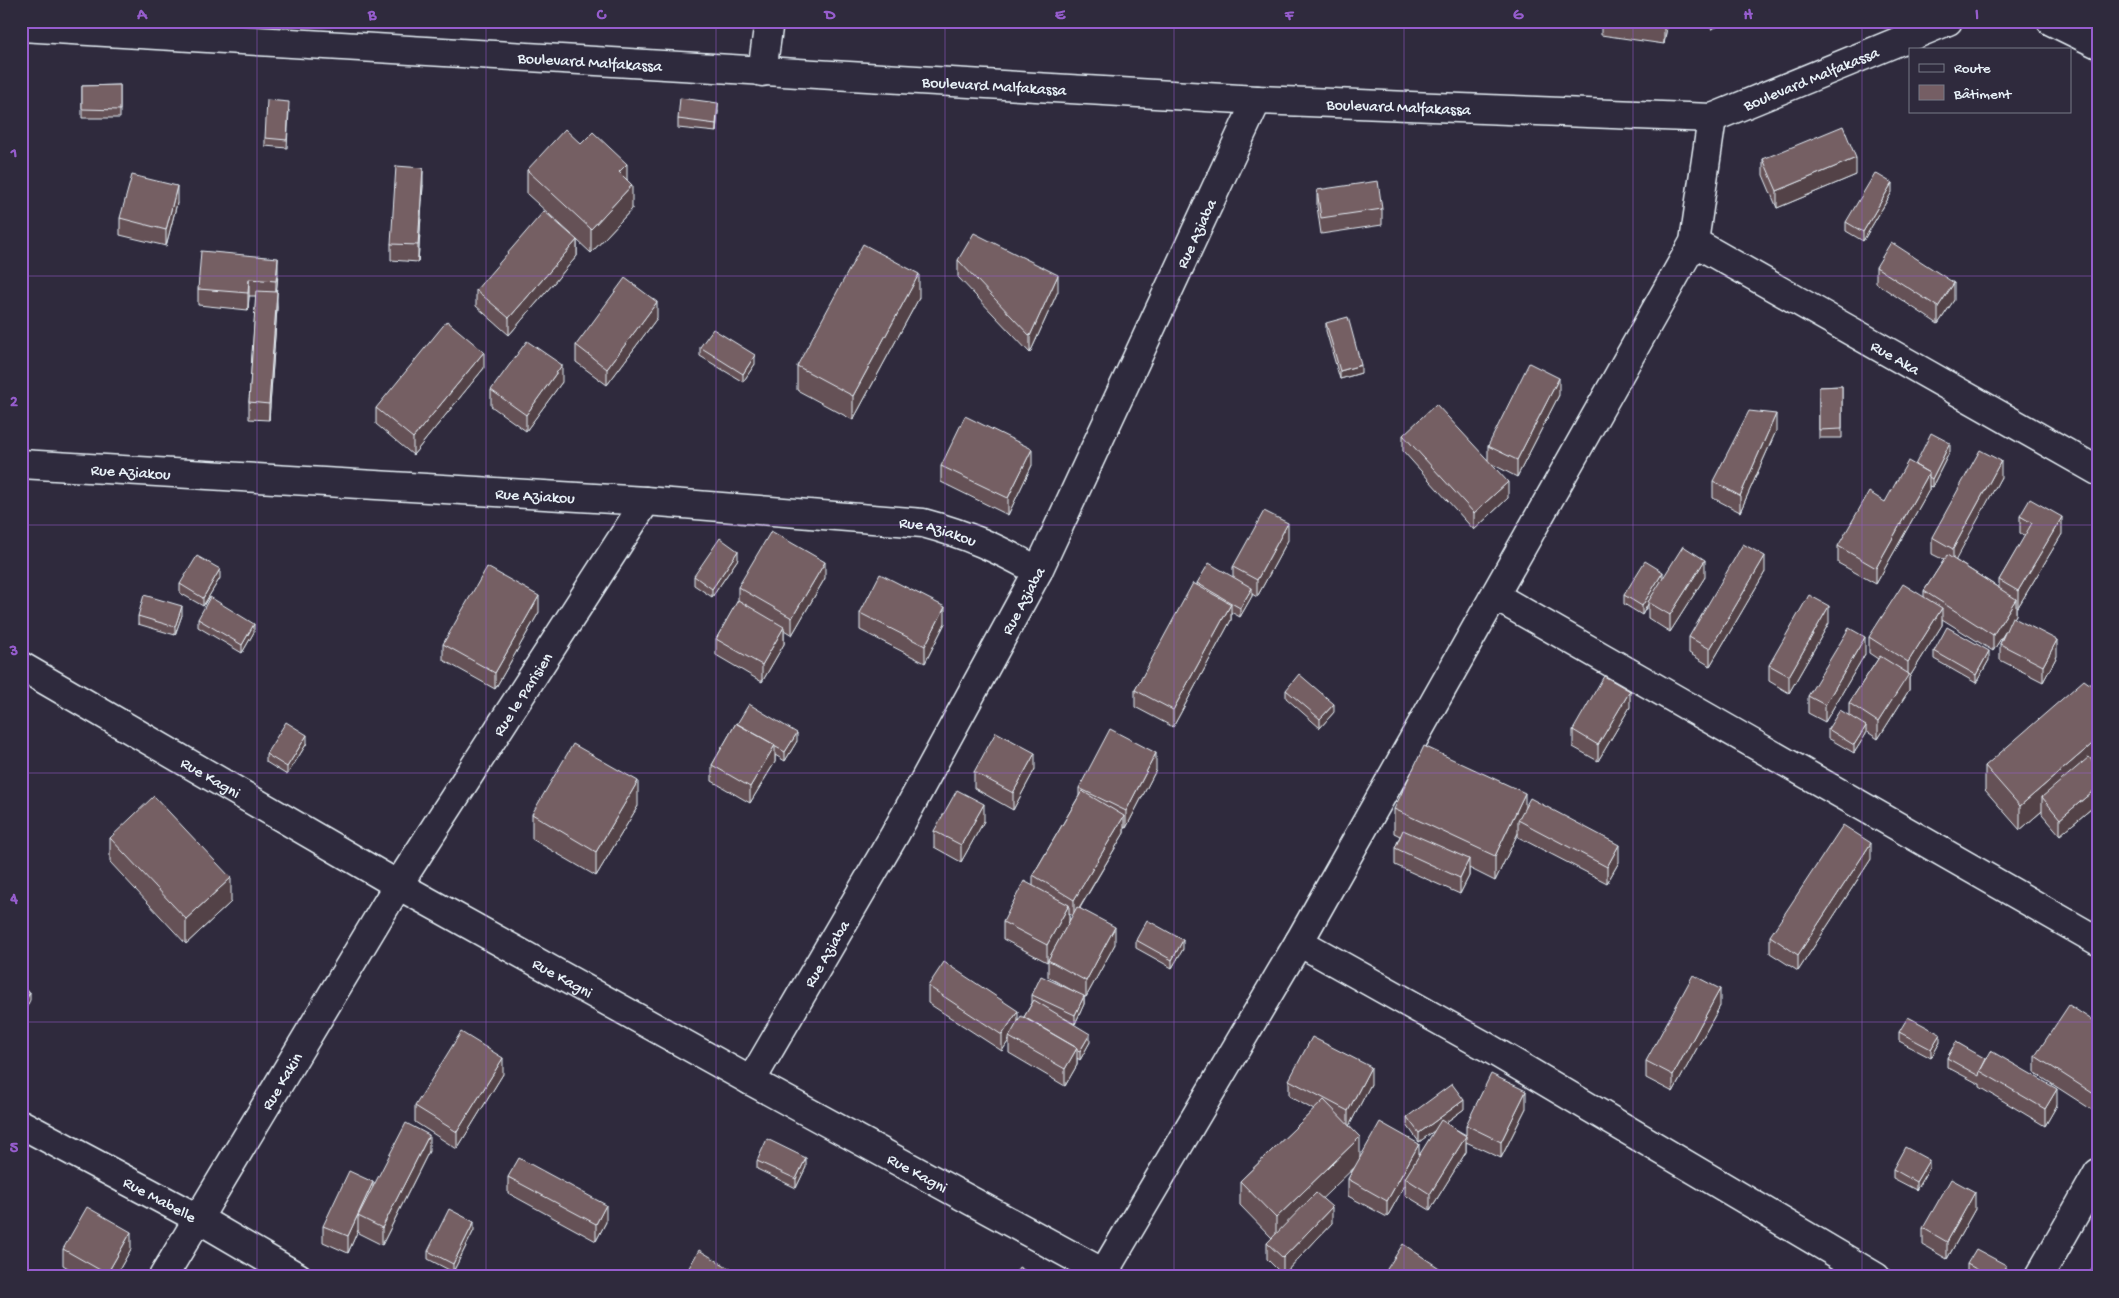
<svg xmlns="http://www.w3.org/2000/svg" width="2119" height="1298" font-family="'Gochi Hand',sans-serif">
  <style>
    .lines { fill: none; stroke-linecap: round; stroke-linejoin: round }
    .minor-casing { stroke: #e8f1f8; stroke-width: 31 }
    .minor { stroke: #2f2a3d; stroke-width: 28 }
    .wall { fill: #655156; stroke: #e8f1f8; fill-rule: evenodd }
    .shaded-wall { fill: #524246; stroke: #e8f1f8 }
    .building { fill: #755e64; stroke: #e8f1f8 }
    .grid { fill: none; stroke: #965dcd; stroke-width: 1; stroke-opacity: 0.55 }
    .labels { text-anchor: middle; stroke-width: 4; stroke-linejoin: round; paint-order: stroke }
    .street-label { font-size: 16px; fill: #e8f1f8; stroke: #2f2a3d }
    .neatline { fill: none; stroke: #965dcd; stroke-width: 2 }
    .grid-label { font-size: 16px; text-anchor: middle; font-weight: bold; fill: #965dcd }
  </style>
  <rect width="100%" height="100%" fill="#2f2a3d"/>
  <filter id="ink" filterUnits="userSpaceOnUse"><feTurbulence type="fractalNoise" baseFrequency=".02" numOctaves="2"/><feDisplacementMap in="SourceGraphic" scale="10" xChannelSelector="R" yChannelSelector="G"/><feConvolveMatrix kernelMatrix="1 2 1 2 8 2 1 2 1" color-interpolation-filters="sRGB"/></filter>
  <g filter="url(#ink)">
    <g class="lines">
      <defs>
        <g id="minor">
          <path d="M2051 21 2098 44"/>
          <path id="s1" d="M21 27 1257 100 1712 118 1948 21"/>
          <path d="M762 72 769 21"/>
          <path id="s2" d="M1694 242 2098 471"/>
          <path id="s3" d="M21 464 646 501 923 523C968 535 997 548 1038 571"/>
          <path d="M1495 596 2098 941"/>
          <path id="s4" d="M21 666 398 885 751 1081 1111 1277"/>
          <path d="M1299 942 1487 1047 1876 1277"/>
          <path id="s5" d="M751 1081 895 834 1038 571 1257 100"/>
          <path id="s6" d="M21 1124 197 1218 298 1277"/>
          <path id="s7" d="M163 1277 398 885 646 501"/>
          <path d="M1101 1277 1299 942 1694 242 1712 118"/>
          <path d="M2039 1277 2098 1173"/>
        </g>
      </defs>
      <use href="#minor" class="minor-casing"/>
      <use href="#minor" class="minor"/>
    </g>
    <path class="wall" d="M1601 21H1668L1664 44 1601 35Z
      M1708 21H1732L1711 29Z
      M120 85V118H82V86Z
      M289 110 287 148 265 146V138Z
      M718 111 716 132 678 128V119Z
      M581 144 627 179 632 209 591 253 577 240V256L509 335 476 306V290L572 235 527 194V170Z
      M1763 159 1856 175 1777 208 1763 175Z
      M423 185 418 262 391 260V244Z
      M1317 190 1382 209V225L1321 234 1317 206Z
      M1892 192 1863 241 1846 231V222Z
      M177 203 166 246 120 235V218Z
      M2098 240V261L2096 260V243Z
      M958 260 1058 291 1030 353 958 277Z
      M1876 267 1954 300 1938 324 1876 283Z
      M278 274 276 292 277 308 269 420 249 419V402L256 296H249L248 310 198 305V289Z
      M919 298 853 420 797 390V366Z
      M657 318 607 385 576 362V345Z
      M1326 323 1361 373 1340 379 1326 331Z
      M700 347 755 364 743 382 700 356Z
      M484 368 413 455 376 424V408Z
      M562 382 526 431 491 406V390Z
      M1842 386V438H1819V387Z
      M1559 395 1517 477 1492 464 1508 498 1474 530 1403 451V435L1488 460V446Z
      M1776 431 1740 512 1713 498V481Z
      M1950 451 1932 487 1929 486V490L1876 584 1838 563V546L1885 502 1915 465Z
      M1032 465 1008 515 941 482V466Z
      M2001 477 1955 560 1999 588V580L2025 536 2020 533V516L2062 534 2018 607 2016 606V615L2014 618 2057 656 2043 682 2000 660V644L2005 632 1993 651 1942 619V625L1909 678V690L1878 739 1866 731V734L1854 753 1828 738V729L1849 715V703L1878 659 1869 653V637L1924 597V591L1944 560 1932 554V537Z
      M1288 540 1257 597 1252 594V596L1240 617 1231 612V620L1173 727 1135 707V690L1197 586V583L1233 577V567Z
      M738 559 712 597 694 585V576Z
      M1765 572 1710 666 1689 653V637Z
      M1705 577 1670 632 1648 618V604L1642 615 1624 604V595L1663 579Z
      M220 578 203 606 180 593V584Z
      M825 578 792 635 784 630V644L762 682 716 655V639L738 601V587Z
      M539 612 495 689 443 660V644Z
      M860 613 945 623 925 663 860 630Z
      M182 615 175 635 138 624V616Z
      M198 619 254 632 242 653 198 627Z
      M1829 623 1789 693 1769 681V665Z
      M1934 651 1989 660 1976 683 1934 659Z
      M1865 654 1825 722 1808 713V696Z
      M1286 690 1334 712 1320 728 1286 698Z
      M2098 690V803L2060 835 2042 814V811L2020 830 1985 790V766Z
      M1630 707 1598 761 1573 747V730Z
      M736 723 797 741 785 761 775 755V762L750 803 712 781V765Z
      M307 743 287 775 266 762V754Z
      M1035 769 1013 810 974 788V772Z
      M1156 770 1126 828 1124 827V833L1080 908 1115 944 1086 997H1084V1004L1075 1024 1064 1018 1090 1042 1080 1060 1077 1058V1065L1065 1086 1009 1053V1040L1002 1051 928 1003V986L1018 1021 1024 1017 1032 1003V995L1075 992 1048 977V961L1047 962 1003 939V922L1033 886V875L1079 796V788ZM1069 914 1073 916 1069 922Z
      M638 806 596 876 532 839V814Z
      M1525 807 1619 862 1607 883 1518 837V833L1495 881 1469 868V876L1460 894 1395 865V848L1400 836 1394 833V809Z
      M984 821 961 862 934 847V831Z
      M110 838 231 902 186 944 110 862Z
      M1871 859 1798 971 1770 953V936Z
      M1136 940 1183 949 1172 968 1136 948Z
      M1720 1006 1673 1092 1646 1078V1061Z
      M2098 1024V1112L2097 1113 2035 1073V1056Z
      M1899 1032 1940 1042 1931 1058 1899 1041Z
      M1956 1042 2057 1105 2045 1126 1980 1087V1084H1979L1947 1067V1058Z
      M503 1074 457 1149 415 1122V1106Z
      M1289 1080 1371 1084 1349 1126 1360 1157 1419 1156 1436 1129 1419 1142 1407 1125V1117L1464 1109 1445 1123 1466 1135V1125L1526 1108 1501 1158 1466 1142V1152L1430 1210 1405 1195V1185L1387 1217 1348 1196V1179L1354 1167 1322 1198 1332 1223 1283 1275 1267 1259V1243L1272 1238 1240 1205V1181L1314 1110 1289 1096Z
      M429 1151 382 1245 358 1233V1230L348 1253 323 1242V1226L373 1187Z
      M757 1161 806 1167 796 1188 757 1169Z
      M1929 1168 1916 1190 1893 1178V1169Z
      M508 1177 606 1222 596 1241 508 1193Z
      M1975 1209 1947 1259 1923 1245V1228Z
      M474 1230 453 1272 428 1259V1251Z
      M63 1249H131L115 1277H83L63 1265Z
      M1967 1264 2006 1274 2005 1277H1975L1967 1273Z
      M2090 1272 2098 1277H2090Z
      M686 1273 744 1277H686Z"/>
    <path class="shaded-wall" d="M1665 21H1668L1664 44V27Z
      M1711 21H1732L1711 29Z
      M718 103V111L716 132V124Z
      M1856 158V175L1777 208V191Z
      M627 164V188L619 172Z
      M423 168V185L418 262V245Z
      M1892 183V192L1863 241V232Z
      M632 185V209L591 253V229Z
      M177 186V203L166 246V230Z
      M577 240V256L509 335V318Z
      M278 258V274L276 298V281Z
      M919 274V298L853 420V396Z
      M1058 275V291L1030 353V336Z
      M249 279V296L248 310V293Z
      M1954 283V300L1938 324V307Z
      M277 292V308L269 420V404Z
      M657 302V318L607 385V369Z
      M484 352V368L413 455V438Z
      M755 355V364L743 382V374Z
      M562 365V382L526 431V415Z
      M1361 365V373L1340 379V371Z
      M1559 378V395L1517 477V460Z
      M1776 414V431L1740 512V496Z
      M1950 443V451L1932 487V479Z
      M1032 449V465L1008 515V498Z
      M2001 461V477L1953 565V549Z
      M1929 473V490L1876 584V568Z
      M1508 482V498L1474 530V513Z
      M2062 517V534L2018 607V591Z
      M1288 523V540L1257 597V580Z
      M738 551V559L712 597V589Z
      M1765 556V572L1710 666V649Z
      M1705 560V577L1670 632V615Z
      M825 562V578L792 635V618Z
      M220 569V578L203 606V598Z
      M1663 572V580L1648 602V604L1642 615V606Z
      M1252 588V596L1240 617V608Z
      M539 596V612L495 689V673Z
      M2016 599V615L1993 651V635Z
      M1231 604V620L1173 727V710Z
      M182 606V615L175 635V627Z
      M1829 606V623L1789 693V676Z
      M945 607V623L925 663V646Z
      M1942 608V625L1909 678V690L1878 739V722L1908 674V662Z
      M254 624V632L242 653V645Z
      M784 627V644L762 682V665Z
      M1865 637V654L1825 722V705Z
      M2057 640V656L2043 682V666Z
      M1989 651V660L1976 683V675Z
      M1630 691V707L1598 761V745Z
      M1334 704V712L1320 728V719Z
      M1866 726V734L1854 753V745Z
      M797 733V741L785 761V752Z
      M307 735V743L287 775V767Z
      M2098 739V763L2095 760V766L2042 797V811L2020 830V806Z
      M775 745V762L750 803V787Z
      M1035 753V769L1013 810V793Z
      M1156 753V770L1126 828V811Z
      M638 781V806L596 876V852Z
      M2098 787V803L2060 835V819Z
      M1525 793V818L1518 820V833L1495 881V856Z
      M984 804V821L961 862V845Z
      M1124 816V833L1074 917V900Z
      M1871 843V859L1798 971V955Z
      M1619 845V862L1607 883V867Z
      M1469 859V876L1460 894V878Z
      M231 878V902L186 944V919Z
      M1069 905V922L1047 962V945Z
      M1115 927V944L1086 997V981Z
      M1183 940V949L1172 968V960Z
      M1720 989V1006L1673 1092V1075Z
      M30 992V1000L21 1019V1010Z
      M1084 996V1004L1075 1024V1015Z
      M1018 1011V1027L1009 1037V1040L1002 1051V1035Z
      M1090 1034V1042L1080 1060V1051Z
      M1940 1034V1042L1931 1058V1049Z
      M1077 1048V1065L1065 1086V1069Z
      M503 1058V1074L457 1149V1132Z
      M1371 1067V1084L1348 1128V1111Z
      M2057 1089V1105L2045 1126V1109Z
      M1526 1091V1108L1501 1158V1142Z
      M1464 1100V1109L1419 1142V1133Z
      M429 1135V1151L382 1245V1228Z
      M1466 1136V1152L1430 1210V1194Z
      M1360 1137V1162L1276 1243V1218Z
      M1419 1144V1161L1405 1178V1185L1387 1217V1201Z
      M806 1158V1167L796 1188V1179Z
      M1929 1160V1168L1916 1190V1182Z
      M373 1182V1199L358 1216V1230L348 1253V1236Z
      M1975 1192V1209L1947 1259V1242Z
      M606 1205V1222L596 1241V1224Z
      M1332 1207V1223L1283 1275V1258Z
      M474 1222V1230L453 1272V1264Z
      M131 1232V1249L115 1277H107V1274Z
      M2006 1265V1274L2005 1277H2000Z"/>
    <path class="building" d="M1623 21H1665L1664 27Z
      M120 85V110L82 109V86Z
      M680 98 718 103 716 124 678 119Z
      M267 100 289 102 287 140 265 138Z
      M1843 126 1856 158 1777 191 1763 159Z
      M565 129 581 144 593 132 627 164 619 172 632 185 591 229 527 170Z
      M396 166 423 168 418 245 391 244Z
      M1875 173 1892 183 1863 232 1846 222Z
      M132 175 177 186 166 230 120 218Z
      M1378 181 1382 209 1321 218 1317 190Z
      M544 211 577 240 509 318 476 290Z
      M974 233 1058 275 1030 336 958 260Z
      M1891 242 1954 283 1938 307 1876 267Z
      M863 244 919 274 853 396 797 366Z
      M201 251 278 258 276 281 249 279 248 293 198 289Z
      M625 278 657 302 607 369 576 345Z
      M256 291 277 292 269 404 249 402Z
      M1348 317 1361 365 1340 371 1326 323Z
      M447 321 484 352 413 438 376 408Z
      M713 329 755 355 743 374 700 347Z
      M527 341 562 365 526 415 491 390Z
      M1529 363 1559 378 1517 460 1488 446Z
      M1842 386V429L1819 430V387Z
      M1436 404 1508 482 1474 513 1403 435Z
      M1749 411 1776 414 1740 496 1713 481Z
      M965 416 1032 449 1008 498 941 466Z
      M1931 433 1950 443 1932 479 1929 477V473L1915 465Z
      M1980 450 2001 461 1953 549 1932 537Z
      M1908 461 1929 473 1876 568 1838 546 1869 492 1885 502Z
      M2030 499 2062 517 2018 591 1999 580 2032 523 2020 516Z
      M1264 511 1288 523 1257 580 1233 567Z
      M771 531 825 562 792 618 738 587Z
      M720 538 738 551 712 589 694 576Z
      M1743 544 1765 556 1710 649 1689 637Z
      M1683 546 1705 560 1670 615 1648 602Z
      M1947 555 2016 599 1993 635 1924 591Z
      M197 556 220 569 203 598 180 584Z
      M1645 561 1663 572 1642 606 1624 595Z
      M1209 563 1252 588 1240 608 1197 583Z
      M487 567 539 596 495 673 443 644Z
      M880 574 945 607 925 646 860 613Z
      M1193 583 1231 604 1173 710 1135 690Z
      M1903 584 1942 608 1908 662 1869 637Z
      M144 595 182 606 175 627 138 616Z
      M1809 595 1829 606 1789 676 1769 665Z
      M210 597 254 624 242 645 198 619Z
      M738 600 784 627 762 665 716 639Z
      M2012 617 2057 640 2043 666 2000 644Z
      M1947 627 1989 651 1976 675 1934 651Z
      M1849 628 1865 637 1825 705 1808 696Z
      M1880 656 1909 674 1878 722 1849 703Z
      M1299 674 1334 704 1320 719 1286 690Z
      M1604 676 1630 691 1598 745 1573 730Z
      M2084 680 2098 690V739L2020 806 1985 766Z
      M749 704 797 733 785 752 774 746 775 745 737 724Z
      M1840 710 1866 726 1854 745 1828 729Z
      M286 722 307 735 287 767 266 754Z
      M736 723 775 745 750 787 712 765Z
      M1110 729 1156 753 1126 811 1079 788Z
      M996 732 1035 753 1013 793 974 772Z
      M573 744 638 781 596 852 532 814Z
      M1424 746 1525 793 1495 856 1394 809Z
      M2089 757 2098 768V787L2060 819 2042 797Z
      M2098 758V764L2095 760Z
      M957 790 984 804 961 845 934 831Z
      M1082 791 1124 816 1074 900 1033 875Z
      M154 796 231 878 186 919 110 838Z
      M1530 798 1619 845 1607 867 1518 820Z
      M1843 825 1871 843 1798 955 1770 936Z
      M1403 830 1469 859 1460 878 1395 848Z
      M1024 881 1069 905 1047 945 1003 922Z
      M1077 907 1115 927 1086 981 1048 960Z
      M1147 920 1183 940 1172 960 1136 940Z
      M944 962 1018 1011 1002 1035 928 986Z
      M1693 975 1720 989 1673 1075 1646 1061Z
      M1041 976 1084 996 1075 1015 1032 995Z
      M21 988 30 992 21 1010Z
      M1034 1000 1090 1034 1080 1051 1077 1050V1048L1024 1017Z
      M2069 1005 2098 1024 2097 1096 2035 1056Z
      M1021 1016 1077 1048 1065 1069 1009 1037Z
      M1908 1017 1940 1034 1931 1049 1899 1032Z
      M461 1032 503 1058 457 1132 415 1106Z
      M1312 1037 1371 1067 1348 1111 1289 1080Z
      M1956 1042 1986 1059 1980 1071 1979 1076 1947 1058Z
      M1991 1051 2057 1089 2045 1109 1980 1071Z
      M1491 1074 1526 1091 1501 1142 1466 1125Z
      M1452 1084 1464 1100 1419 1133 1407 1117Z
      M1324 1100 1360 1137 1276 1218 1240 1181Z
      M1441 1120 1466 1136 1430 1194 1405 1178Z
      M1380 1122 1419 1144 1387 1201 1348 1179Z
      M406 1123 429 1135 382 1228 358 1216Z
      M767 1139 806 1158 796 1179 757 1161Z
      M1905 1147 1929 1160 1916 1182 1893 1169Z
      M519 1158 606 1205 596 1224 508 1177Z
      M349 1171 373 1182 348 1236 323 1226Z
      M1951 1179 1975 1192 1947 1242 1923 1228Z
      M1316 1193 1332 1207 1283 1258 1267 1243Z
      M87 1207 131 1232 107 1274 63 1249Z
      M449 1209 474 1222 453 1264 428 1251Z
      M1403 1244 1453 1277H1382Z
      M1976 1249 2006 1265 2000 1277H1991L1967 1264Z
      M699 1250 744 1277H693L686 1273Z
      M2098 1257V1276L2090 1272Z
      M1019 1267 1036 1277H1013Z"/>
  </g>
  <path class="grid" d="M257 21V1277M486 21V1277M716 21V1277M945 21V1277M1174 21V1277M1404 21V1277M1633 21V1277M1862 21V1277M21 276H2098M21 525H2098M21 773H2098M21 1022H2098"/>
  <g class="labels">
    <g class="street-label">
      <text dy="6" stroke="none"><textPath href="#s1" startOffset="570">Boulevard Malfakassa</textPath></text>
      <text dy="6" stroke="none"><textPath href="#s1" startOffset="1800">Boulevard Malfakassa</textPath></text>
      <text dy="6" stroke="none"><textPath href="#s1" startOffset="975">Boulevard Malfakassa</textPath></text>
      <text dy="6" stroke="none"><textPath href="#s1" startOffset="1380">Boulevard Malfakassa</textPath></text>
      <text dy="6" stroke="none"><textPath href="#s5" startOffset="958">Rue Aziaba</textPath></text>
      <text dy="6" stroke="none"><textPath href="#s2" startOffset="232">Rue Aka</textPath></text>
      <text dy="6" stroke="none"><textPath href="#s3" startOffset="110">Rue Aziakou</textPath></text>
      <text dy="6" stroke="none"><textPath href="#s3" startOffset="515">Rue Aziakou</textPath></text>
      <text dy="6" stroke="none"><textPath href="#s3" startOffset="920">Rue Aziakou</textPath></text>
      <text dy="6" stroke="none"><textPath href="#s5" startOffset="552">Rue Aziaba</textPath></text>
      <text dy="6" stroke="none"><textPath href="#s7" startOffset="685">Rue le Parisien</textPath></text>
      <text dy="6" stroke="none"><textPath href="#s4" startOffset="220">Rue Kagni</textPath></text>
      <text dy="6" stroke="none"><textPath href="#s5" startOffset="148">Rue Aziaba</textPath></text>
      <text dy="6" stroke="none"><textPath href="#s4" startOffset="625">Rue Kagni</textPath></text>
      <text dy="6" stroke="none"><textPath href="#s7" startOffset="229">Rue Kakin</textPath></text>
      <text dy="6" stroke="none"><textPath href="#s4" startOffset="1030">Rue Kagni</textPath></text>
      <text dy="6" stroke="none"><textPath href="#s6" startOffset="158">Rue Mabelle</textPath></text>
    </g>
  </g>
  <rect width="2119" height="1298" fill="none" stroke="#2f2a3d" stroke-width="55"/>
  <rect x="1909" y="48" width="162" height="65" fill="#2f2a3d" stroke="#797a88"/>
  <rect x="1919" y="64" width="25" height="8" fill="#2f2a3d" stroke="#797a88"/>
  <text x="1954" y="72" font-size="15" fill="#e8f1f8">Route</text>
  <rect x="1919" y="85" width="25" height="15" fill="#755e64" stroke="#797a88"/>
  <text x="1954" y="98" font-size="15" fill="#e8f1f8">Bâtiment</text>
  <rect x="28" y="28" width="2064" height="1242" class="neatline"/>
  <g class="grid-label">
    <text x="142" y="19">A</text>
    <text x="372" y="19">B</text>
    <text x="601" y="19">C</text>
    <text x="830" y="19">D</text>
    <text x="1060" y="19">E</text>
    <text x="1289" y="19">F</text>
    <text x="1518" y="19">G</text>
    <text x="1748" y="19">H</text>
    <text x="1977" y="19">I</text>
    <text x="14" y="157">1</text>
    <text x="14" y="406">2</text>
    <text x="14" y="655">3</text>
    <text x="14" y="903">4</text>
    <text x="14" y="1152">5</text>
  </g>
</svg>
